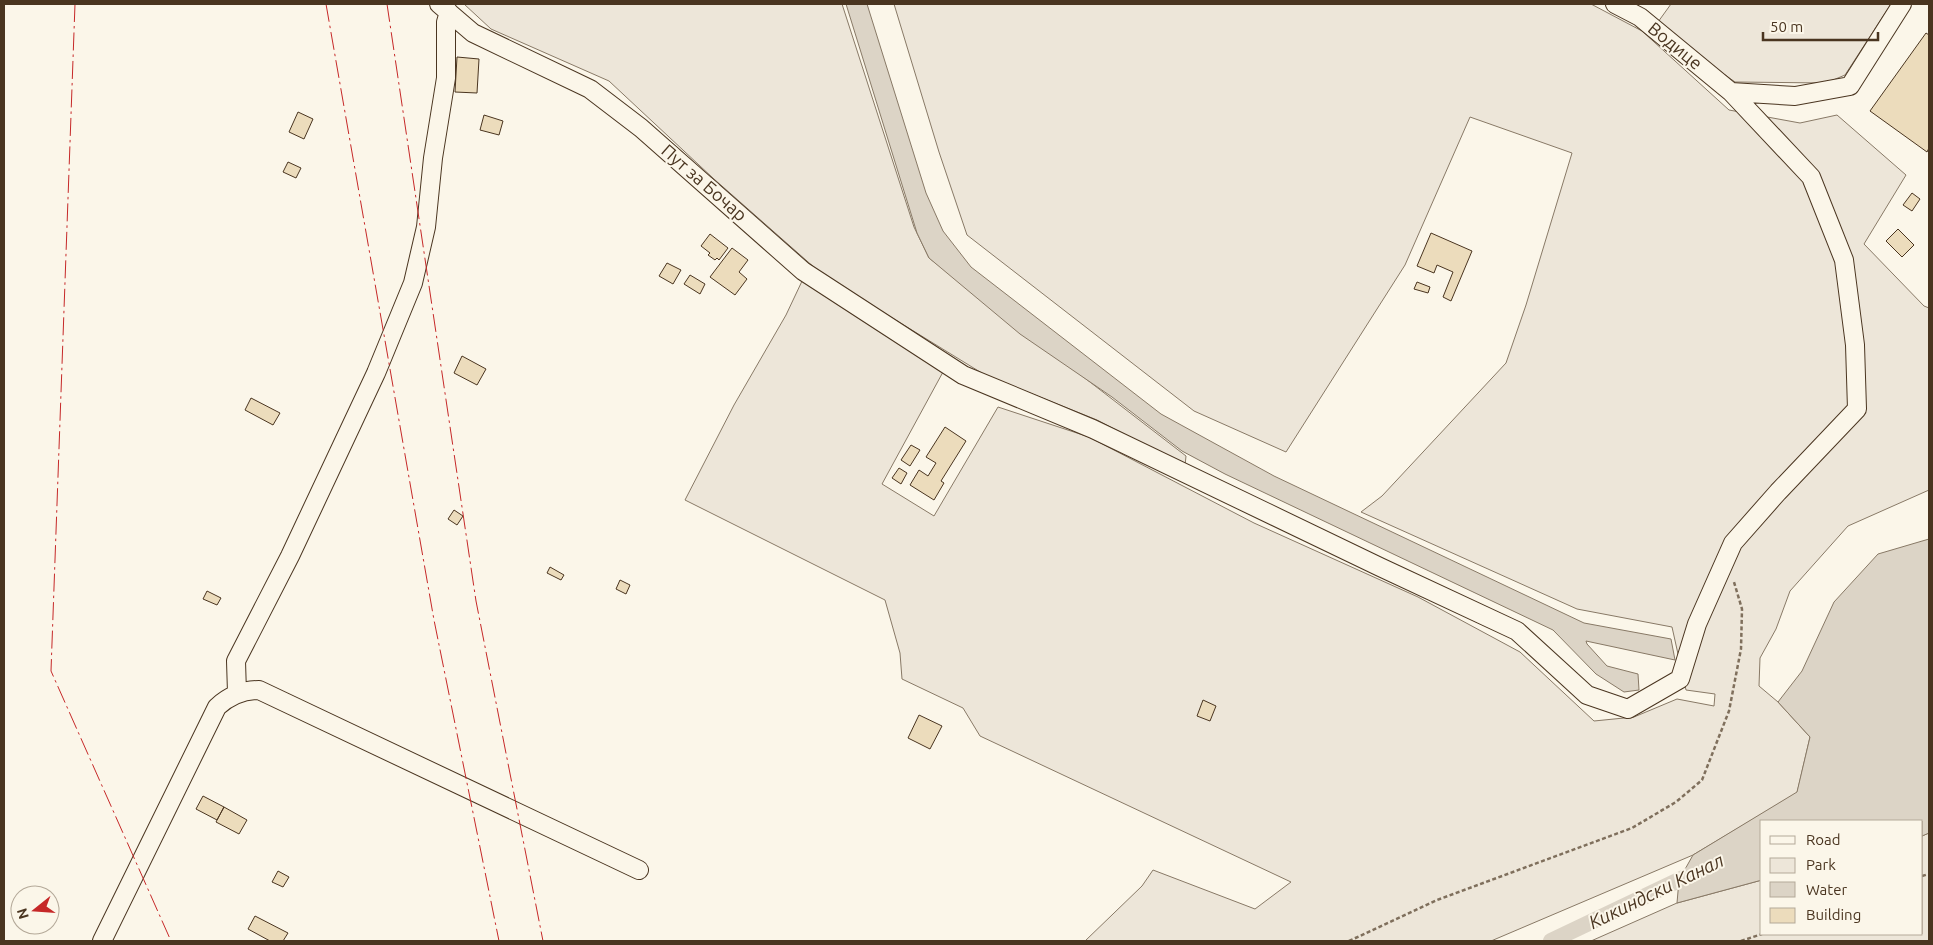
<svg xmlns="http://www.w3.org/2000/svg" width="1933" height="945" font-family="Ubuntu,sans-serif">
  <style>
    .green { fill: #ede6d9; stroke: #887966 }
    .water { fill: #dcd4c6; stroke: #887966 }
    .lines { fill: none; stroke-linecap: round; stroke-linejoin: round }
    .canal { stroke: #dcd4c6; stroke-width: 16 }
    .building { fill: #ecdcbc; stroke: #4a3520 }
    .minor-casing { stroke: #4a3520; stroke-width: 20 }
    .path { stroke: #7f6f5c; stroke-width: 2.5; stroke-dasharray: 4 2.5; stroke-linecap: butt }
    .minor { stroke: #fbf6e9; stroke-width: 18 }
    .power { stroke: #c62828; stroke-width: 1; stroke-dasharray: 18 4 2.5 4; stroke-linecap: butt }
    .labels { text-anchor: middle; stroke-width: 4; stroke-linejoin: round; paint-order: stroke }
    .street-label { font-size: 18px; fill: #4a3520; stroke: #fbf6e9 }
    .water-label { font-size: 19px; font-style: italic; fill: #4a3520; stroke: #fbf6e9 }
  </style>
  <rect width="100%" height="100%" fill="#fbf6e9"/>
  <path class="green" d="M464 4H842L914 227 929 258 1186 456 1185 466 1097 420 985 375 824 276 714 179 609 81 491 29Z
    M894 4H1591L1642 31 1729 110 1800 123 1837 115 1906 175 1864 244 1924 306 1929 308V490L1848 526 1790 591 1776 629 1760 658 1759 686 1778 702 1810 737 1797 793 1693 855 1491 941H1085L1142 886 1153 870 1255 909 1291 882 980 736 963 708 902 679 900 653 885 600 685 500 734 405 786 315 803 279 943 372 882 484 934 516 998 407 1089 437 1254 523 1418 597 1520 652 1594 721 1634 717 1677 699 1714 706 1715 694 1686 690 1672 627 1577 609 1361 512 1382 496 1506 363 1526 305 1572 153 1470 117 1405 265 1286 452 1194 411 967 235 939 152Z
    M1671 4H1891L1845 75 1826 83 1735 82 1683 45 1658 22Z
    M1929 833V941H1591L1677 903 1762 880V934H1922V836Z"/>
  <path class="water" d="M846 4H867L926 193 943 231 971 267 1161 414 1274 476 1584 623 1671 639 1675 660 1586 641 1587 644 1607 666 1638 674 1639 690 1624 692 1596 674 1553 630 1225 474 1182 451 1112 397 1020 334 929 258 917 233Z
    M1929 539V833L1922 836V821H1762V880L1677 903 1679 880 1693 855 1797 792 1810 737 1778 702 1802 671 1834 602 1878 554Z"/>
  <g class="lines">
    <path class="canal" d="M1551 941 1698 871"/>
  </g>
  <path class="building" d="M1926 33 1929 35V148L1927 152 1870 111Z
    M457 57 479 59 477 93 455 92Z
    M298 112 313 119 304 139 289 132Z
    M484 115 503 121 499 135 480 130Z
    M288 162 301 168 296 178 283 172Z
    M1912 193 1920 199 1912 211 1903 205Z
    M1898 229 1914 245 1902 257 1886 241Z
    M1431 233 1472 251 1451 301 1443 297 1453 272 1437 265 1434 273 1417 266Z
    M710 234 728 248 719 260 717 258 715 260 708 255 710 253 701 246Z
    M732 248 748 260 739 272 747 279 735 295 710 277Z
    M667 263 681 270 673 284 659 276Z
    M690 275 705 284 700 294 684 284Z
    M1417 282 1430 287 1428 293 1414 289Z
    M462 356 486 369 477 385 454 373Z
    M251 398 280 413 273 425 245 410Z
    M945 427 966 441 941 481 944 483 934 500 910 485 919 470 928 476 936 463 926 457Z
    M911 445 920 450 910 466 901 460Z
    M899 468 907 473 901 484 892 478Z
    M454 510 463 516 457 525 448 519Z
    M550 567 564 575 561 580 547 573Z
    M620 580 630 585 626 594 616 589Z
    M207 591 221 598 217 605 203 599Z
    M1203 700 1216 706 1210 721 1197 716Z
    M919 715 942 726 930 749 908 738Z
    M203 796 224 807 217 820 196 809Z
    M224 807 247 820 239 834 216 822Z
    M278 871 289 877 283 887 272 882Z
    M255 916 288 933 283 941H270L248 929Z"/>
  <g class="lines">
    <defs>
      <path id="minor" d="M439 4 473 33 590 89 641 128 803 271 963 375 1093 429 1380 567 1517 631 1587 695 1628 709 1680 679 1697 624 1733 543 1778 492 1857 409 1855 345 1844 260 1811 177 1731 92 1640 17 1615 4
        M1731 92 1795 96 1850 86 1902 4
        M237 693 236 661 290 556 376 373 413 283 426 227 433 158 446 78V22L449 12
        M102 941 217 707C230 695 243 690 259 690L639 870"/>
    </defs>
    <use href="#minor" class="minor-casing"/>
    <path class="path" d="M1922 876 1929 874
      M1349 941 1437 900 1632 828 1676 802 1702 780 1729 711 1741 649 1742 609 1734 582
      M1741 941 1762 934"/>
    <use href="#minor" class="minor"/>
    <path class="power" d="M75 4 51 671 171 941
      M326 4 434 620 499 941
      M387 4 476 601 543 941"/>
  </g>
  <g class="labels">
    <g class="street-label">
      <text transform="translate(1675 46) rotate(39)" y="6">Водице</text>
      <text transform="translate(704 183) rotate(41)" y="6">Пут за Бочар</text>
    </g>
    <g class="water-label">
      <text transform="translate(1656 891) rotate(-26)" y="7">Кикиндски Канал</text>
    </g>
  </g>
  <rect width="1933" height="945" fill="none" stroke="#4a3520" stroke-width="10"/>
  <rect x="1760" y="820" width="162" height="115" fill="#fbf6e9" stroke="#b4a999"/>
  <rect x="1770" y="836" width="25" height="8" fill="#fbf6e9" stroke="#b4a999"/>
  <text x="1806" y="845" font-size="15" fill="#4a3520">Road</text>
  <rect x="1770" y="858" width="25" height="15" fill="#ede6d9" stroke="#b4a999"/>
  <text x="1806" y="870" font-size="15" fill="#4a3520">Park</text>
  <rect x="1770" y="882" width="25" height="15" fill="#dcd4c6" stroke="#b4a999"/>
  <text x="1806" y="895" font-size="15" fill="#4a3520">Water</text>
  <rect x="1770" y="908" width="25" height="15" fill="#ecdcbc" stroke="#b4a999"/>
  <text x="1806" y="920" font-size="15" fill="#4a3520">Building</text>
  <g transform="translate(35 910) rotate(253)"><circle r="24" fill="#fbf6e9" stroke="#b4a999"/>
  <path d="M0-4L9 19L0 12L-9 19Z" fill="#c62828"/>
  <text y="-8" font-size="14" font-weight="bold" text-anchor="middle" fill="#4a3520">N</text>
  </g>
  <path d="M1763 32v8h115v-8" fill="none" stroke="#4a3520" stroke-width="2.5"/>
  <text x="1770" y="32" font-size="15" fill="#4a3520" stroke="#fbf6e9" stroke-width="4" paint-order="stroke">50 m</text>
</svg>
